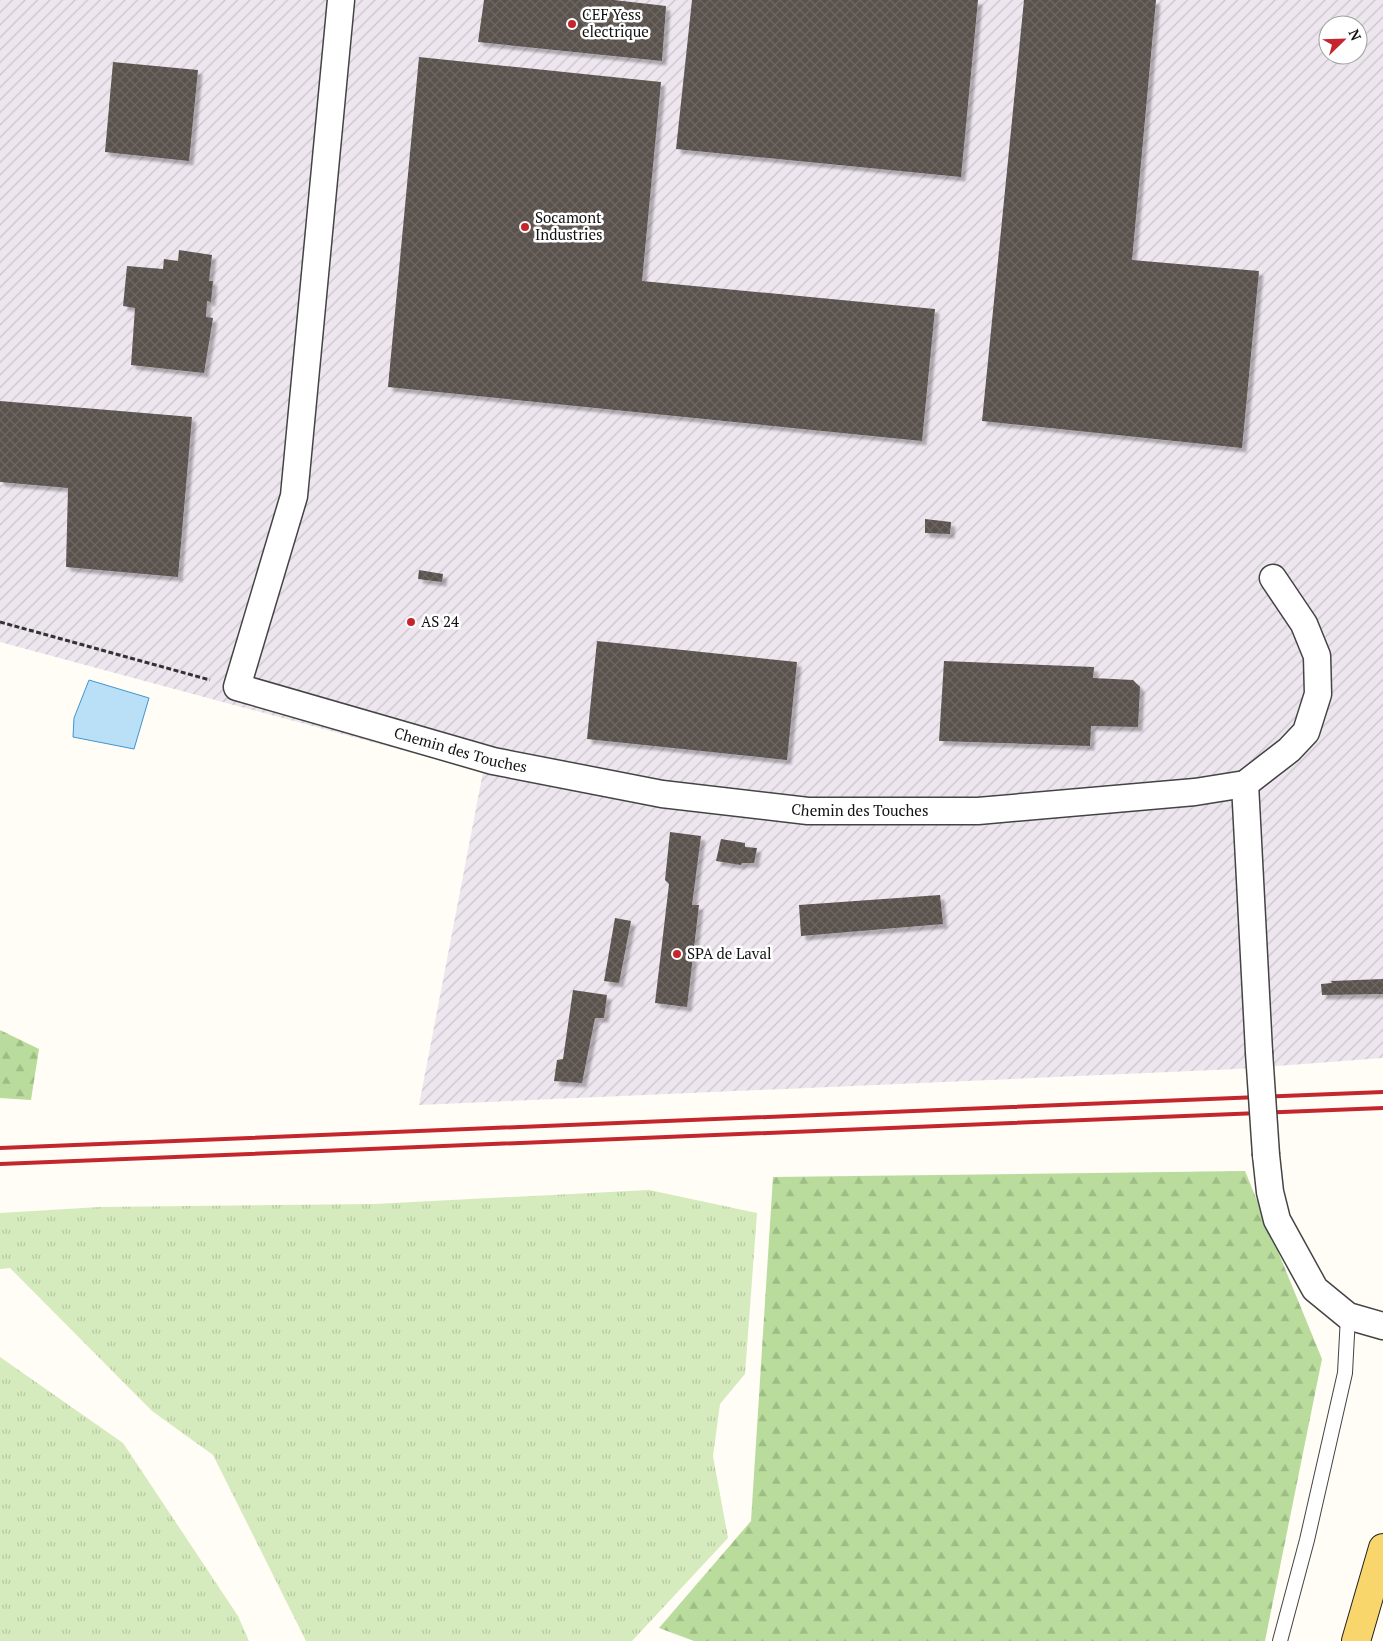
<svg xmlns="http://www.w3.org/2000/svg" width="1383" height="1641" font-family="'PT Serif',serif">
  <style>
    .industrial { fill: url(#industrial-furrows); fill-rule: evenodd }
    .grass { fill: url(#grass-tufts) }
    .forest { fill: url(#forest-firs) }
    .water { fill: #b9e0f7; stroke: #3f96cf }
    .building { fill: url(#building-cross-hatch); filter: url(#shadow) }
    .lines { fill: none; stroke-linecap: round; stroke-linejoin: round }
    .service-casing { stroke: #444; stroke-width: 16 }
    .minor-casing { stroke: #444; stroke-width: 29 }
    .primary-casing { stroke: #222; stroke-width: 30 }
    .path { stroke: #333; stroke-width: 3; stroke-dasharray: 5 2.5; stroke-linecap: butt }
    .service { stroke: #fff; stroke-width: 14 }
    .minor { stroke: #fff; stroke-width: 26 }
    .primary { stroke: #f9d66b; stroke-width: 28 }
    .rail { stroke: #c4262e; stroke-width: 4 }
    .minor-bridge-casing { stroke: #444; stroke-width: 29; stroke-linecap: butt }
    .minor-bridge { stroke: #fff; stroke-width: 26 }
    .poi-dot { fill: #c4262e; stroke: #fff; stroke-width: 2 }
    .labels { text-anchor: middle; stroke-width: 5; stroke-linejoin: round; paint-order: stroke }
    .poi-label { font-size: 15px; fill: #111; stroke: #fff; text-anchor: start }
    .street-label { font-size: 15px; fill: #111; stroke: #fff }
  </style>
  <defs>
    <pattern id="industrial-furrows" width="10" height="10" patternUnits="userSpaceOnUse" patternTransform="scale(1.25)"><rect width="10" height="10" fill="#eee6ef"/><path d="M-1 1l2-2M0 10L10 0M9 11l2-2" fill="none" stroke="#cbc4cc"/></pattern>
    <pattern id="grass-tufts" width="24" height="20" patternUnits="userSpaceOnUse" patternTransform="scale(1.25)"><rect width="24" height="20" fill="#d5ebbd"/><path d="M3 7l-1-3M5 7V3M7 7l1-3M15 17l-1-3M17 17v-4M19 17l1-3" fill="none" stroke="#b6c8a1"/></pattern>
    <pattern id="forest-firs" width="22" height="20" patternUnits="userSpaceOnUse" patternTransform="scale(1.25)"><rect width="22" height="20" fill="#b9dc9c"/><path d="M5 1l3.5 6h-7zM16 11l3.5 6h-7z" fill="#9ebc85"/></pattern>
    <pattern id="building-cross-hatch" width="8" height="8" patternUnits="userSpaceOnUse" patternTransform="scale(1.25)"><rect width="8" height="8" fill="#5a524d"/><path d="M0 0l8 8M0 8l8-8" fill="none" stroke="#6d6662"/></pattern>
    <filter id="shadow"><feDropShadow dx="4.5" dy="4.5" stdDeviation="1" flood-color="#0004"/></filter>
  </defs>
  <rect width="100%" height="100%" fill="#fffdf5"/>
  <path class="industrial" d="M0 0H1383V1058L1237 1069 419 1105 483 772 0 642ZM1328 25H1358V55H1328Z"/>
  <path class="grass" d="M649 1190 757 1213 745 1374 720 1404 713 1456 728 1538 632 1641H306L213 1455 152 1411 10 1268 0 1269V1213L100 1207 374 1204Z
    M0 1357 123 1443 238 1616 249 1641H0Z"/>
  <path class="forest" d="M0 1030 39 1049 31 1100 0 1098Z
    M1245 1171 1322 1359 1265 1641H694L659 1628 751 1521 773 1177Z"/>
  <path class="water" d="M89 680 149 698 134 749 73 737 74 718Z"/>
  <path class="building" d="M484 0H614L666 6 662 61 478 42Z
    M692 0H978L961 177 676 149Z
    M1024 0H1156L1132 260 1259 271 1242 448 982 421Z
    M419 57 661 82 642 281 935 309 922 441 388 387Z
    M113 62 198 70 189 161 105 152Z
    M179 250 212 255 209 281H213L211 302 207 301 206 317 213 318 204 373 131 365 135 308 123 306 127 266 163 269 164 259 178 261Z
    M0 401 192 417 178 577 66 567 68 488 0 482Z
    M925 519 951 522 950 534 925 533Z
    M419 570 443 574 442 582 418 579Z
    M597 641 797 662 787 760 587 739Z
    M944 661 1094 667 1093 678 1133 680 1140 687 1138 727 1091 726 1090 746 939 741Z
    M670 832 701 836 692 905H699L687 1007 655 1003 669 884 665 880Z
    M721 839 745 843V847L757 848 754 863H742L741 865 716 861Z
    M940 895 943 924 801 936 799 905Z
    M615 918 631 921 619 983 604 981Z
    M1383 979V994L1322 995 1321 984 1332 983 1331 981Z
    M573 990 607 995 604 1018H595L582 1083 554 1081 557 1060 563 1059Z"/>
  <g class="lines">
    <defs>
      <path id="service" d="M1280 1641 1307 1540 1345 1373 1348 1316"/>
      <g id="minor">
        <path id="s1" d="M341 0 294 496 237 687 493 761 662 794 808 811H978L1195 792 1245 784 1289 750 1306 732 1318 694 1317 656 1304 624 1273 578"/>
        <path d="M1245 784 1259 1052"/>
        <path d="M1266 1155 1270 1192 1277 1220 1315 1289 1348 1316 1383 1326"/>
      </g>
      <path id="primary" d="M1356 1641 1383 1548"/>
    </defs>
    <use href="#service" class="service-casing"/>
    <use href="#minor" class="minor-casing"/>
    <use href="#primary" class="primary-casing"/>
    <path class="path" d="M0 622 210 680"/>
    <use href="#service" class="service"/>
    <use href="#minor" class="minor"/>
    <use href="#primary" class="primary"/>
    <path class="rail" d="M0 1148 1383 1092
      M0 1164 1383 1108"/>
    <defs>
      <path id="minor-bridge" d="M1259 1052 1266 1155"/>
    </defs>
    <use href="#minor-bridge" class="minor-bridge-casing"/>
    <use href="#minor-bridge" class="minor-bridge"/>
  </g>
  <g class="poi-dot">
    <circle cx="572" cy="24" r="5"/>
    <circle cx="525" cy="227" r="5"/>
    <circle cx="411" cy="622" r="5"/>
    <circle cx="677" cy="954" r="5"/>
  </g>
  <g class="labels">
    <g class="poi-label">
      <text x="582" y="20">CEF Yess<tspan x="582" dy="17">electrique</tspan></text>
      <text x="535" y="223">Socamont<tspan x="535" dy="17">Industries</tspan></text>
      <text x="421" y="627">AS 24</text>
      <text x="687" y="959">SPA de Laval</text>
    </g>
    <g class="street-label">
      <text dy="5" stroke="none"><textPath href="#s1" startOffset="930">Chemin des Touches</textPath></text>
      <text dy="5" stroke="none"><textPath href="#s1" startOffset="1335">Chemin des Touches</textPath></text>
    </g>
  </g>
  <g transform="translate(1343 40) rotate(67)"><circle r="24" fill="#ffffff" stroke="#a0a0a0"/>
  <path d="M0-4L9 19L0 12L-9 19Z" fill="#c4262e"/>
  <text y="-8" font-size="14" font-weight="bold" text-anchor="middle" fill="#111111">N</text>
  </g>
</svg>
